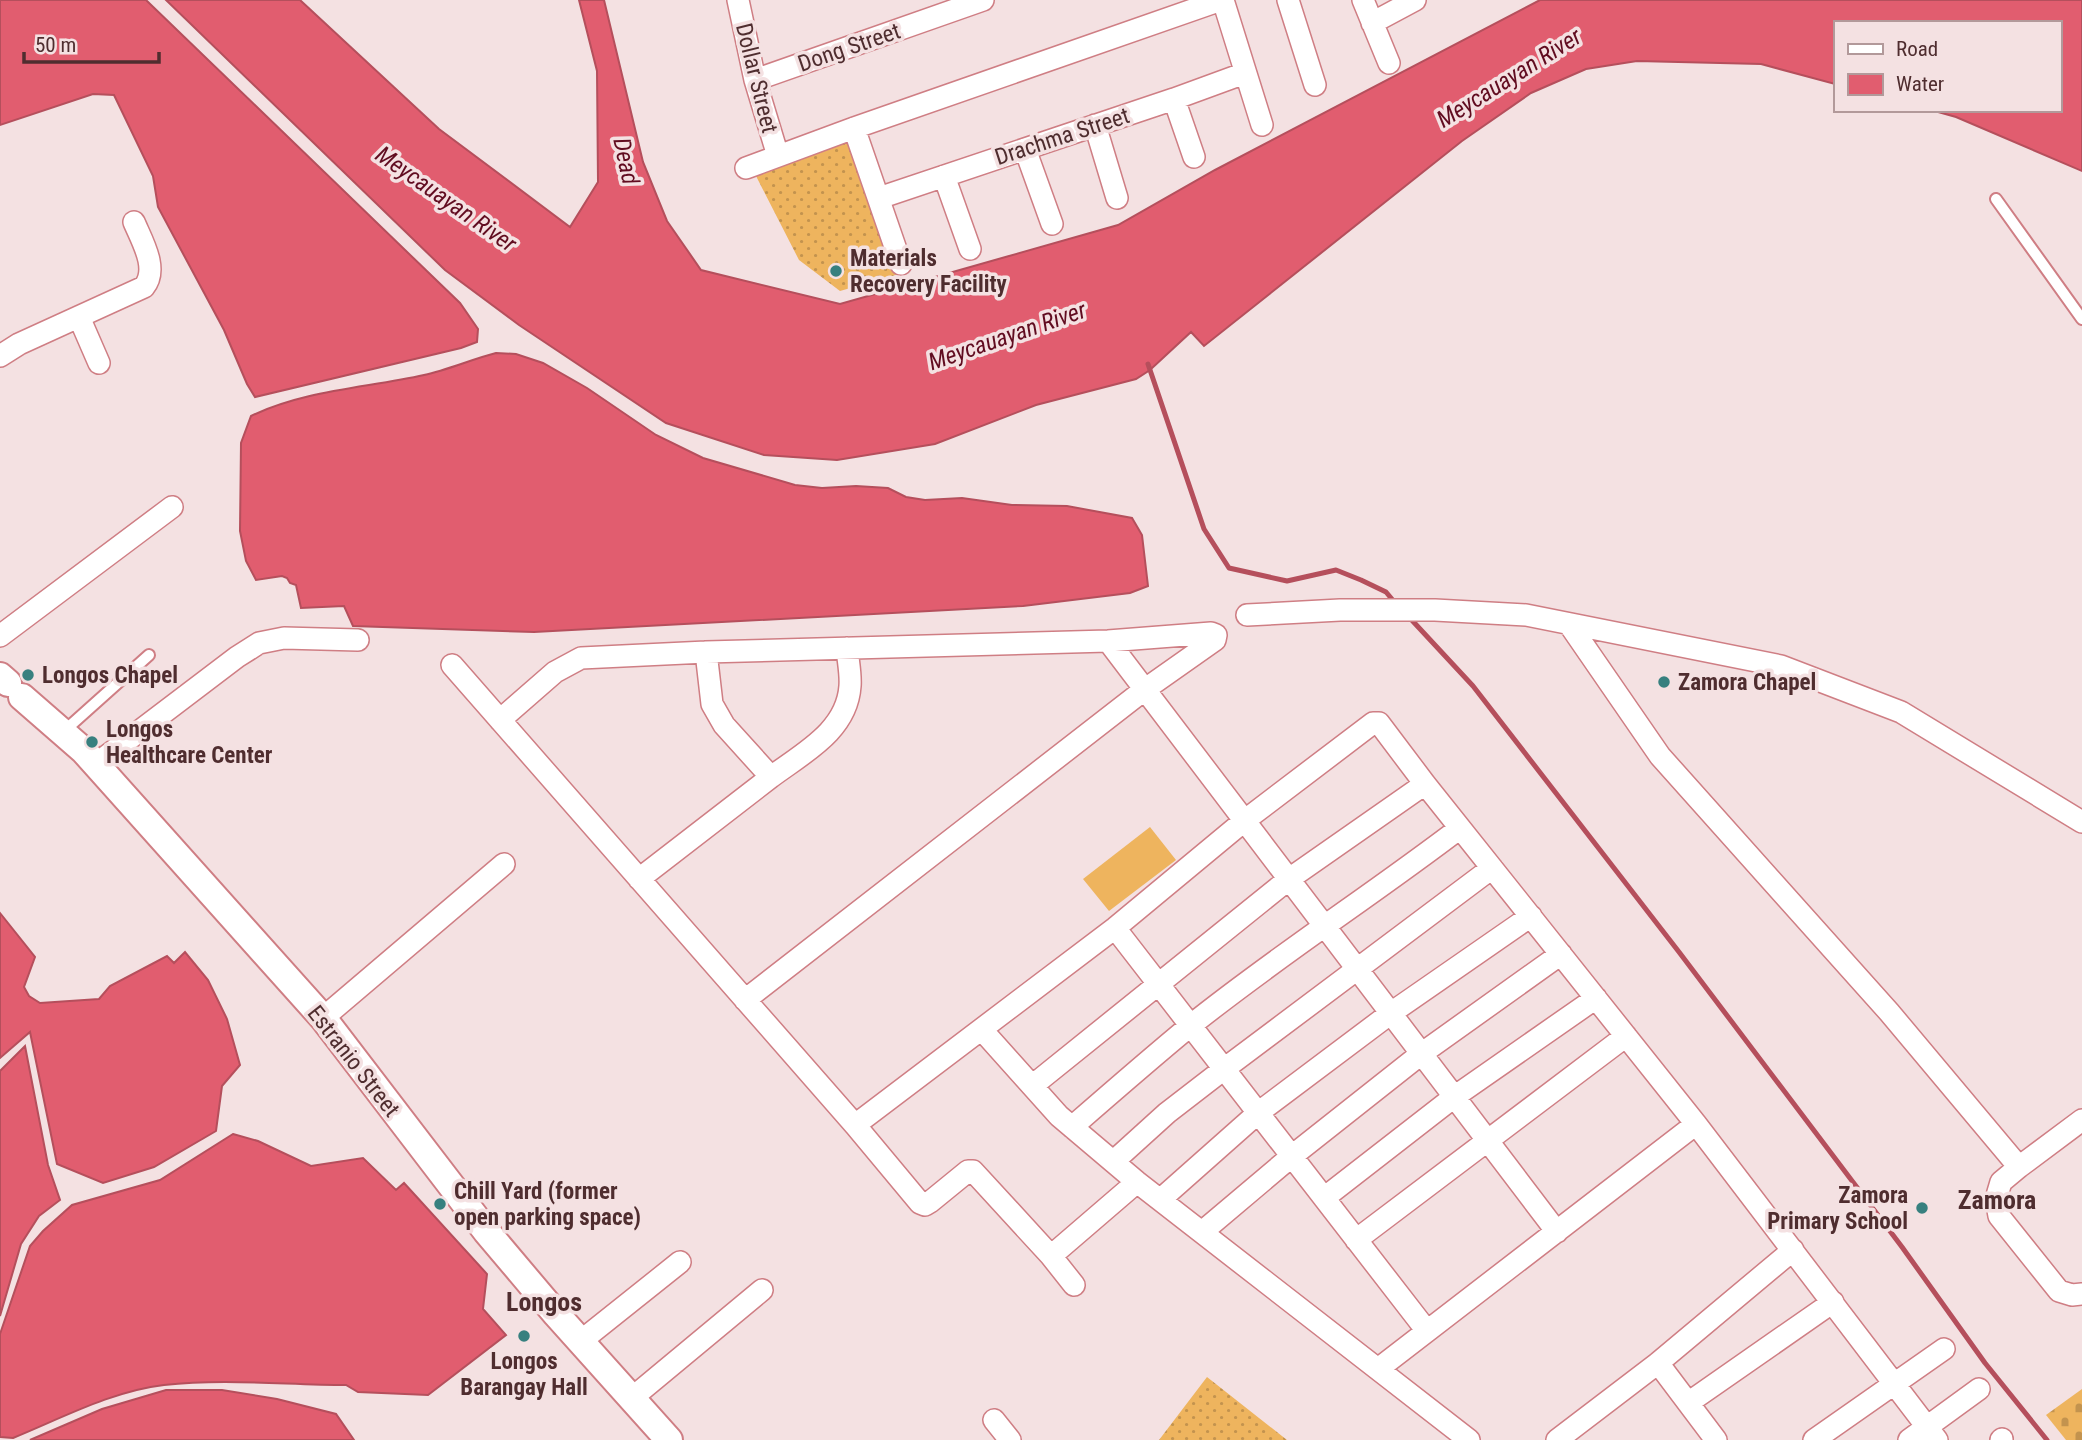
<svg xmlns="http://www.w3.org/2000/svg" width="2082" height="1440" font-family="'Roboto Condensed',sans-serif">
  <style>
    .grass { fill: url(#grass-dots) }
    .cemetery { fill: url(#cemetery-stones) }
    .pitch { fill: #eeb45e }
    .water { fill: #e15d6f; stroke: #b54f5c; stroke-width: 2 }
    .lines { fill: none; stroke-linecap: round; stroke-linejoin: round }
    .stream { stroke: #b54f5c; stroke-width: 5 }
    .service-casing { stroke: #cf7e84; stroke-width: 14 }
    .minor-casing { stroke: #cf7e84; stroke-width: 24 }
    .tertiary-casing { stroke: #cf7e84; stroke-width: 30 }
    .service { stroke: #fff; stroke-width: 10 }
    .minor { stroke: #fff; stroke-width: 21 }
    .tertiary { stroke: #fff; stroke-width: 26 }
    .poi-dot { fill: #37807f; stroke: #f4e1e2; stroke-width: 2.5 }
    .labels { text-anchor: middle; stroke-width: 7; stroke-linejoin: round; paint-order: stroke }
    .street-label { font-size: 23px; fill: #4f2d2f; stroke: #f4e1e2 }
    .poi-label { font-size: 23px; font-weight: bold; fill: #4f2d2f; stroke: #f4e1e2; text-anchor: start }
    .water-label { font-size: 24px; font-style: italic; fill: #610c20; stroke: #f4e1e2 }
    .quarter-label { font-size: 26px; font-weight: bold; fill: #4f2d2f; stroke: #f4e1e2 }
  </style>
  <defs>
    <pattern id="grass-dots" width="8" height="8" patternUnits="userSpaceOnUse" patternTransform="scale(1.75)"><rect width="8" height="8" fill="#eeb45e"/><path d="M2 2h.1M6 6h.1" fill="none" stroke="#c3934e" stroke-width="1.8" stroke-linecap="round"/></pattern>
    <pattern id="cemetery-stones" width="16" height="16" patternUnits="userSpaceOnUse" patternTransform="scale(1.75)"><rect width="16" height="16" fill="#eeb45e"/><path d="M2 7V4a2 2 0 0 1 4 0v3zM10 15v-3a2 2 0 0 1 4 0v3z" fill="#c3934e"/></pattern>
  </defs>
  <rect width="100%" height="100%" fill="#f4e1e2"/>
  <path class="grass" d="M850 138 896 275 840 291 799 260 756 176 780 165Z
    M1207 1377 1287 1440H1159Z"/>
  <path class="cemetery" d="M2082 1389V1440H2066L2046 1415Z"/>
  <path class="pitch" d="M1150 827 1176 860 1109 911 1083 879Z"/>
  <path class="water" d="M0 0H146L460 303 478 329 477 342 461 348 255 397 247 384 224 330 158 207 153 176 114 95 93 94 0 125Z
    M166 0H300L439 129 570 227 598 182 597 71 579 0H604L643 162 667 221 701 270 840 304 1118 225 1215 170 1540 0H2082V171L1956 117 1931 110H2059V23H1835V84L1761 64 1637 61 1586 69 1531 93 1462 141 1204 346 1191 332 1150 370 1136 379 1036 405 935 444 837 460 764 455 666 423 519 325 445 270Z
    M496 353 516 354 543 363 587 388 656 435 703 458 795 485 822 488 856 486 888 488 906 497 925 500 962 498 1012 505 1067 506 1132 518 1142 535 1148 586 1130 593 1023 606 534 632 353 626 344 606 301 608 296 585 290 583 287 578 282 576 256 580 246 561 240 531 241 443 251 416C305 390 366 388 424 375 448 370 472 359 496 353Z
    M0 913 35 957 24 987 29 996 40 1003 99 999 110 986 167 956 174 963 185 952 208 980 227 1019 240 1065 222 1086 216 1131 154 1167 103 1183 57 1164 30 1032 0 1058Z
    M25 1046 48 1165 60 1200 39 1216 21 1244 0 1316V1071Z
    M233 1134 258 1141 311 1166 363 1158 396 1190 404 1183 487 1274 483 1309 506 1335 428 1395 358 1392 346 1385C286 1385 225 1378 164 1385 112 1391 62 1418 13 1438L0 1437V1334L30 1246 43 1231 72 1205 160 1180Z
    M166 1390H222L277 1399 336 1414 354 1440H30L102 1409Z"/>
  <g class="lines">
    <path class="stream" d="M1148 364 1204 529 1229 568 1287 581 1336 570 1361 580 1386 592 1396 604
      M1408 616 1473 686 1679 952 1902 1247 1985 1363 2047 1440"/>
    <defs>
      <path id="service" d="M1996 199 2082 319
        M63 732 149 655"/>
      <path id="minor" d="M738 0 755 80 778 156
        M1223 0 1262 125
        M1288 0 1315 85
        M1363 0 1389 63
        M1372 23 1415 0
        M755 80 983 0
        M1174 99 1194 157
        M1095 125 1117 198
        M854 128 901 264
        M1025 149 1052 224
        M746 168 854 128 1221 0
        M944 176 970 249
        M879 198 1174 99 1245 73
        M79 317 99 363
        M0 356 19 344 144 287C159 269 142 241 134 222
        M1247 615 1340 610H1435L1526 615 1781 666 1901 712 2082 822
        M1569 624 1660 756 1889 1012 2019 1167
        M0 636 172 507
        M1108 641 1557 1232
        M452 665 855 1125 920 1203 925 1205 930 1202 968 1171H973L1051 1256 1074 1285
        M500 720 555 672 581 658 706 652 1108 641 1211 633 1216 635 1215 640 1144 690 745 1000
        M96 764 237 657 259 643 284 638 358 640
        M771 777C803 753 847 731 850 686 851 674 848 661 847 648
        M639 879 771 777 724 725 712 704 706 652
        M1115 928 1427 1331
        M323 1018 504 864
        M982 1030 1059 1116 1137 1182 1469 1440
        M1032 1086 1289 879 1425 784
        M2082 1120 2019 1167 2001 1182 1996 1199 1999 1216 2059 1291 2072 1295 2082 1294
        M855 1125 1115 928 1244 821 1373 723H1379L1425 784 1696 1124 1937 1440
        M1072 1127C1111 1093 1150 1059 1190 1026 1277 956 1371 896 1460 828
        M1114 1161 1167 1113 1224 1069 1492 868
        M1324 1198 1454 1097 1596 998
        M1161 1199 1258 1113 1391 1013 1531 916
        M1202 1232 1292 1156 1421 1054 1561 954
        M1356 1240 1626 1036
        M1051 1256 1137 1182
        M581 1341 680 1262
        M1658 1363 1716 1440
        M1378 1369 1696 1124
        M632 1398 762 1290
        M1688 1403 1833 1302
        M994 1420 1010 1440
        M1557 1440 1658 1363 1793 1250
        M1814 1440 1944 1349
        M1909 1440 1979 1389
        M2001 1440 2002 1439"/>
      <path id="tertiary" d="M0 676 8 683
        M22 697 84 751 323 1018 486 1231 556 1314 669 1440"/>
    </defs>
    <use href="#service" class="service-casing"/>
    <use href="#minor" class="minor-casing"/>
    <use href="#tertiary" class="tertiary-casing"/>
    <use href="#service" class="service"/>
    <use href="#minor" class="minor"/>
    <use href="#tertiary" class="tertiary"/>
  </g>
  <g class="poi-dot">
    <circle cx="836" cy="271" r="7"/>
    <circle cx="28" cy="675" r="7"/>
    <circle cx="1664" cy="682" r="7"/>
    <circle cx="92" cy="742" r="7"/>
    <circle cx="440" cy="1204" r="7"/>
    <circle cx="1922" cy="1208" r="7"/>
    <circle cx="524" cy="1336" r="7"/>
  </g>
  <g class="labels">
    <g class="street-label">
      <text transform="translate(849 47) rotate(-19)" y="8">Dong Street</text>
      <text transform="translate(757 78) rotate(76)" y="8">Dollar Street</text>
      <text transform="translate(1062 136) rotate(-18)" y="8">Drachma Street</text>
      <text transform="translate(354 1061) rotate(52)" y="8">Estranio Street</text>
    </g>
    <g class="poi-label">
      <text x="850" y="266">Materials<tspan x="850" dy="26">Recovery Facility</tspan></text>
      <text x="42" y="683">Longos Chapel</text>
      <text x="1678" y="690">Zamora Chapel</text>
      <text x="106" y="737">Longos<tspan x="106" dy="26">Healthcare Center</tspan></text>
      <text x="454" y="1199">Chill Yard (former<tspan x="454" dy="26">open parking space)</tspan></text>
      <text x="1908" y="1203" text-anchor="end">Zamora<tspan x="1908" dy="26">Primary School</tspan></text>
      <text x="524" y="1369" text-anchor="middle">Longos<tspan x="524" dy="26">Barangay Hall</tspan></text>
    </g>
    <g class="water-label">
      <text transform="translate(1509 78) rotate(-32)" y="8">Meycauayan River</text>
      <text transform="translate(626 161) rotate(78)" y="8">Dead</text>
      <text transform="translate(446 199) rotate(35)" y="8">Meycauayan River</text>
      <text transform="translate(1007 336) rotate(-19)" y="8">Meycauayan River</text>
    </g>
    <g class="quarter-label">
      <text x="1997" y="1209">Zamora</text>
      <text x="544" y="1311">Longos</text>
    </g>
  </g>
  <rect x="1834" y="21" width="228" height="91" fill="#f4e1e2" stroke="#b2999a" stroke-width="2"/>
  <rect x="1848" y="44" width="35" height="10" fill="#ffffff" stroke="#b2999a" stroke-width="2"/>
  <text x="1896" y="56" font-size="21" fill="#4f2d2f">Road</text>
  <rect x="1848" y="74" width="35" height="21" fill="#e15d6f" stroke="#b2999a" stroke-width="2"/>
  <text x="1896" y="91" font-size="21" fill="#4f2d2f">Water</text>
  <path d="M24 52v10h135v-10" fill="none" stroke="#4f2d2f" stroke-width="3.5"/>
  <text x="35" y="52" font-size="21" fill="#4f2d2f" stroke="#f4e1e2" stroke-width="5" paint-order="stroke">50 m</text>
</svg>
